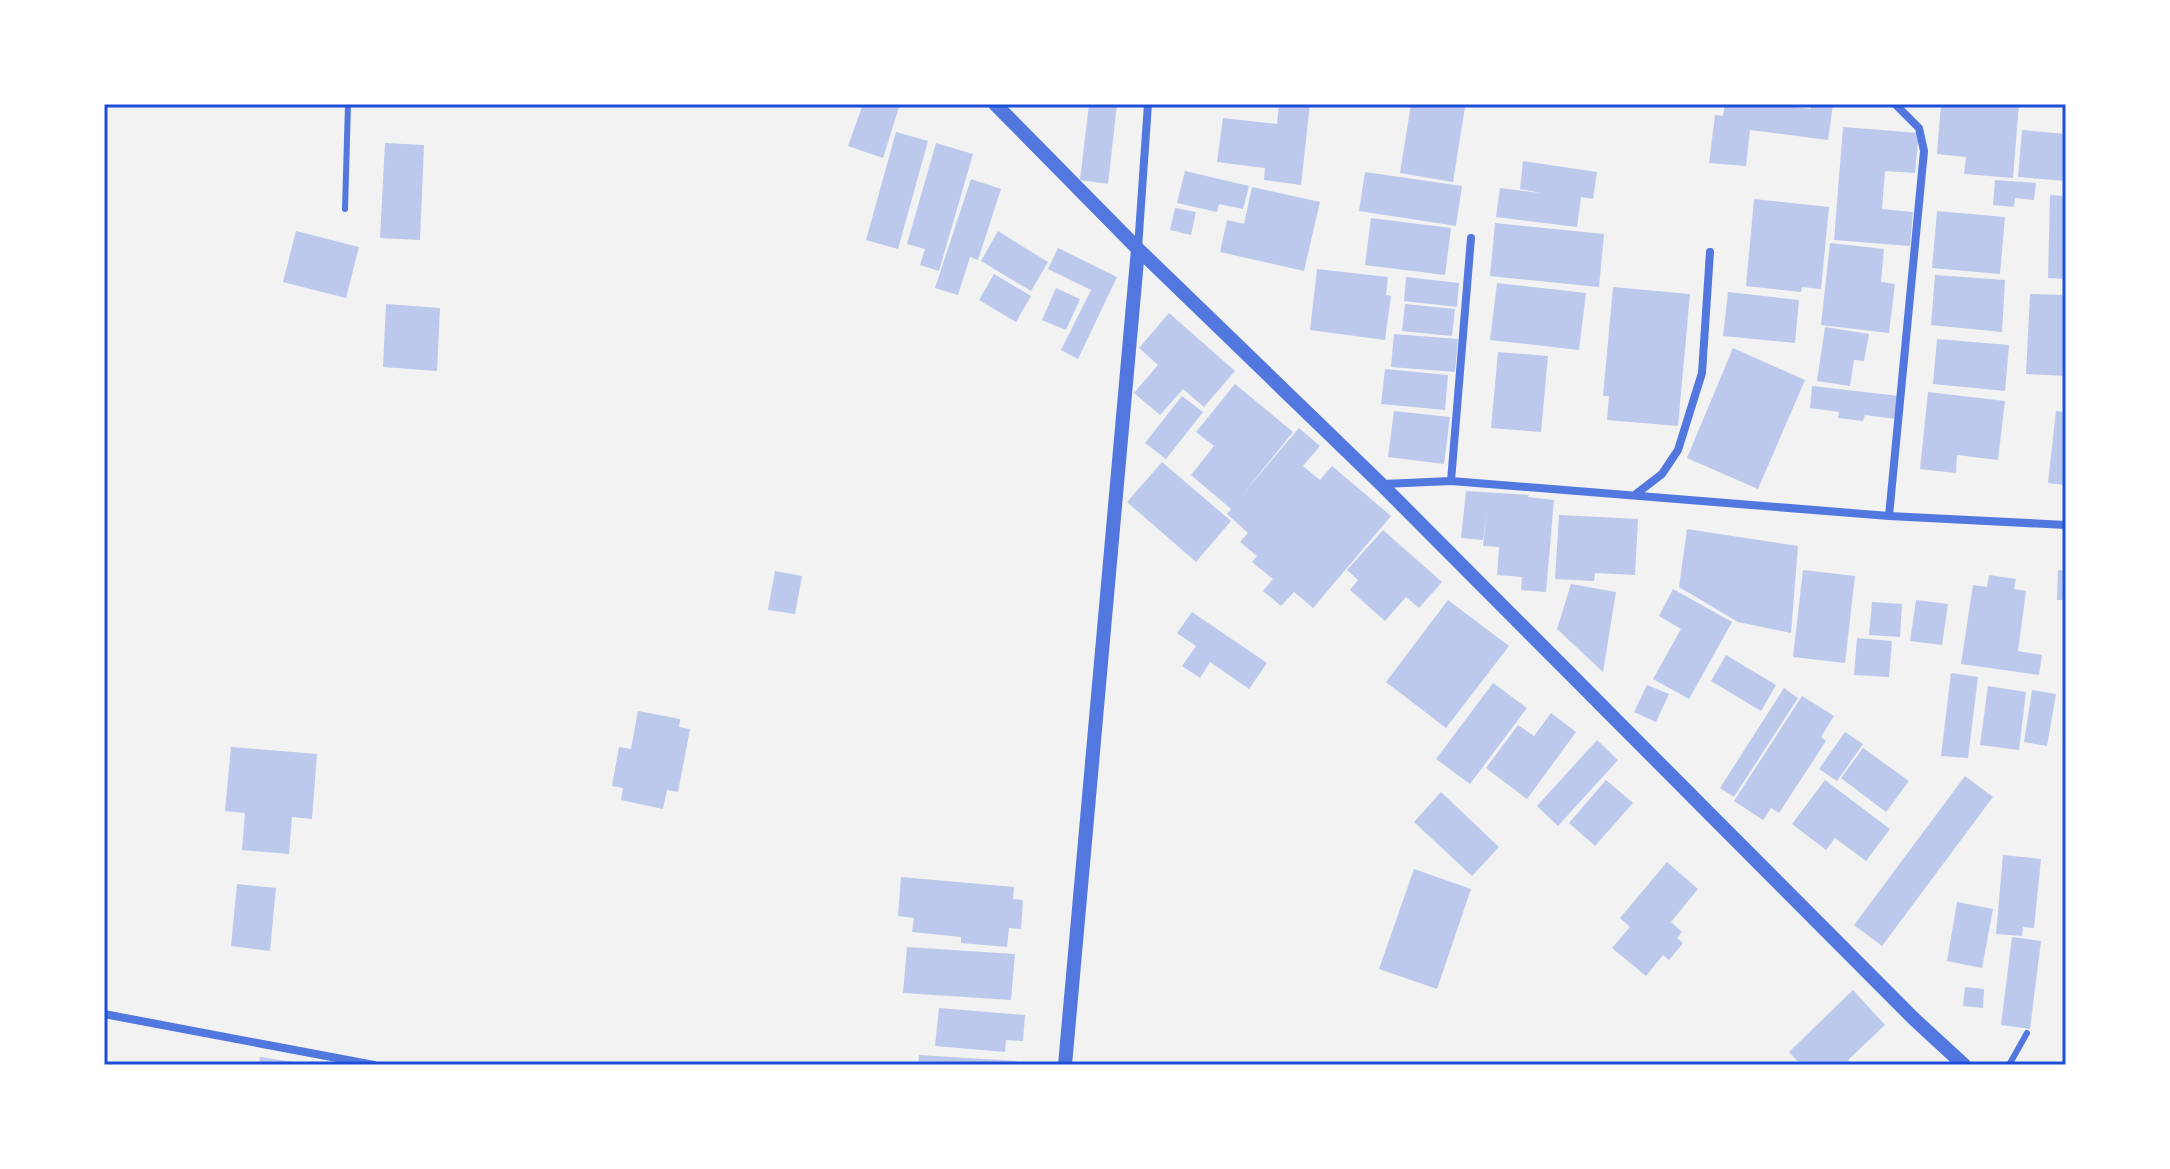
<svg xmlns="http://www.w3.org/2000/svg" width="2170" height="1169" font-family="Mulish,sans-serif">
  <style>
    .building { fill: #bdc9ec }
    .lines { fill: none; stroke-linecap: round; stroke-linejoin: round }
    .service { stroke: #5277de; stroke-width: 6 }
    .minor { stroke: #5277de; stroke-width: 8 }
    .tertiary { stroke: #5277de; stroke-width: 14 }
    .neatline { fill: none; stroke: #1d4ed8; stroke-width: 3 }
  </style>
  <rect width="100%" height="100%" fill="#f2f2f2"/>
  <path class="building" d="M863 104H900L883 158 848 146Z
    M1089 104H1117L1108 184 1080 180Z
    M1279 104H1310L1301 185 1264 180 1265 168 1217 162 1223 118 1277 124Z
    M1411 104H1449L1465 107 1453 182 1400 173Z
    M1725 104H1771L1811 109V104H1833L1828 140 1750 130 1746 166 1709 163 1715 115 1723 116Z
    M1941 104H2019L2013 178 1964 174 1966 157 1937 154Z
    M1843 127 1919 133 1915 173 1885 171 1882 209 1913 212 1910 246 1834 240Z
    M2022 130 2066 134 2065 181 2018 177Z
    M896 132 928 141 898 249 866 240Z
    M385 143 424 145 420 240 380 238Z
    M936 143 973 154 939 271 920 265 925 249 907 244Z
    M1523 161 1597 172 1593 199 1581 197 1577 227 1496 217 1500 188 1541 193 1520 189Z
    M1185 171 1249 186 1243 209 1219 204 1217 212 1177 203Z
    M1365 172 1462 186 1456 226 1359 211Z
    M971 179 1001 189 978 260 970 257 958 295 935 288Z
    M1995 180 2036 183 2034 200 2015 198 2014 207 1993 205Z
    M1252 187 1320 202 1304 271 1220 252 1227 220 1244 224Z
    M2050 195 2066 196V279L2048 278Z
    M1754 199 1829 207 1821 289 1802 287 1801 292 1746 286Z
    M1175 208 1196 212 1191 235 1170 230Z
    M1937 211 2005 217 2000 274 1932 268Z
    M1371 218 1451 228 1445 275 1365 265Z
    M1495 223 1604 234 1599 287 1490 276Z
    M296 231 359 247 346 298 283 282Z
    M998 231 1048 262 1031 291 981 261Z
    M1830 243 1884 249 1881 282 1895 284 1889 333 1821 325Z
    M1058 248 1117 277 1078 359 1061 350 1091 290 1048 269Z
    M1317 269 1388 277 1386 295 1391 296 1385 340 1310 330Z
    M994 274 1031 296 1016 322 979 300Z
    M1935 275 2005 280 2002 332 1931 325Z
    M1406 277 1459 283 1457 307 1404 301Z
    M1497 283 1586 293 1579 350 1490 340Z
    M1613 287 1690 294 1678 426 1607 420 1609 396H1603Z
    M1056 288 1080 299 1066 330 1042 320Z
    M1728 292 1799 300 1795 343 1723 336Z
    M2030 294 2066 295V376L2026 374Z
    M386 304 440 308 437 371 383 367Z
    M1405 304 1455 309 1452 336 1402 331Z
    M1169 313 1235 371 1204 407 1183 389 1160 415 1134 393 1158 365 1139 348Z
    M1825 327 1869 334 1864 361 1854 360 1850 386 1817 381Z
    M1394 334 1458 339 1455 372 1391 367Z
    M1937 339 2009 345 2005 391 1933 384Z
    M1733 348 1805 380 1758 489 1687 458Z
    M1498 352 1548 356 1541 432 1491 428Z
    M1385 369 1448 375 1445 410 1381 404Z
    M1235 384 1293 432 1242 495 1299 428 1320 446 1303 466 1320 480 1332 466 1391 516 1313 608 1294 592 1281 606 1263 591 1273 579 1252 562 1257 556 1240 542 1248 533 1227 514 1231 509 1191 475 1214 446 1196 432Z
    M1812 386 1899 396 1896 419 1865 415 1863 421 1838 418 1839 412 1810 408Z
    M1928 392 2005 401 1998 460 1957 455 1956 473 1920 469Z
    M1182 396 1203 412 1166 459 1145 443Z
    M1394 411 1450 417 1444 464 1388 457Z
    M2056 411 2066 412V485L2048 483Z
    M1162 462 1231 521 1196 562 1127 502Z
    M1466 491 1529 495 1528 497 1554 500 1546 592 1521 590 1522 577 1497 575 1499 547 1483 546 1487 510 1483 540 1461 538Z
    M1559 515 1638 519 1635 575 1595 573 1594 581 1555 579Z
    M1687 529 1798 546 1791 633 1738 622 1679 587Z
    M1383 530 1442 582 1419 608 1406 597 1385 621 1350 590 1358 580 1347 570Z
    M1803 570 1855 576 1845 663 1793 657Z
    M2058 570 2066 571V600H2057Z
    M775 571 802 576 795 614 768 610Z
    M1989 575 2016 579 2014 589 2026 591 2018 651 2042 655 2039 675 1961 664 1973 585 1987 587Z
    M1571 584 1616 592 1603 672 1557 629Z
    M1673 589 1732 622 1689 699 1653 679 1681 629 1659 616Z
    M1448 600 1509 646 1446 728 1386 682Z
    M1916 600 1948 604 1942 645 1910 641Z
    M1872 602 1902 604 1900 637 1869 635Z
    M1192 612 1267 663 1249 689 1210 662 1200 678 1182 666 1196 646 1177 633Z
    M1857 638 1892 641 1889 677 1854 675Z
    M1726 655 1776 685 1761 711 1711 681Z
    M1951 673 1978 677 1968 758 1941 756Z
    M1493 683 1527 708 1470 784 1436 759Z
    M1647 685 1669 694 1656 722 1634 712Z
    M1988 686 2026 692 2019 750 1980 745Z
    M1784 688 1798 698 1734 797 1720 788Z
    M2032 690 2056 694 2047 746 2024 742Z
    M1802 696 1834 716 1821 737 1826 741 1779 813 1771 808 1763 820 1734 801Z
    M638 711 680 719 679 727 690 729 678 792 667 790 663 809 621 800 623 788 612 786 619 747 631 749Z
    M1551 713 1576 732 1527 799 1486 768 1518 725 1534 736Z
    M1845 732 1863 744 1837 781 1819 769Z
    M1597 740 1618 760 1558 826 1537 806Z
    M231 747 317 754 312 819 292 817 289 854 242 850 245 813 225 811Z
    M1863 748 1909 781 1886 812 1841 778Z
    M1965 776 1993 797 1882 946 1854 925Z
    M1606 780 1633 803 1595 846 1569 823Z
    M1825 780 1890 829 1866 861 1835 838 1826 850 1792 824Z
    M1441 792 1499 847 1472 876 1414 822Z
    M2003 855 2041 859 2034 928 2023 927 2022 936 1996 934Z
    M1667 862 1698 889 1671 922 1682 932 1677 938 1683 943 1669 960 1663 955 1646 976 1612 948 1630 927 1620 918Z
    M1414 869 1471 889 1437 989 1379 969Z
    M901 877 1014 887 1013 899 1023 900 1021 929 1009 928 1007 947 961 943V937L912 932 914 918 898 916Z
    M237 884 276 888 270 951 231 946Z
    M1957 902 1993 909 1982 968 1947 961Z
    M2012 937 2041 941 2030 1029 2001 1025Z
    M907 947 1015 954 1011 1000 903 993Z
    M1965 987 1984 989 1983 1008 1963 1006Z
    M1853 990 1885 1025 1848 1060 1852 1065H1801L1789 1052Z
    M939 1008 1025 1015 1023 1041 1006 1040 1005 1052 935 1046Z
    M919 1055 1017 1061V1065H918Z
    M260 1057 301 1063V1065H259Z"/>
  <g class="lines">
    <path class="service" d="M345 209 348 104
      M2009 1065 2027 1033"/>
    <path class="minor" d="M1138 248 1148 104
      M1451 481 1471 238
      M1383 484 1451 481 1889 516 2066 525
      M1636 494 1662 474 1678 450 1702 373 1710 252
      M1889 516 1924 151 1919 128 1895 104
      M104 1014 374 1065"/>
    <path class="tertiary" d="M995 104 1138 249 1382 485 1913 1018 1964 1065
      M1065 1065 1138 249"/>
  </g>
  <rect width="2170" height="1169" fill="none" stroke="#ffffff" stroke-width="212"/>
  <rect x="106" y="106" width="1958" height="957" class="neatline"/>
</svg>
